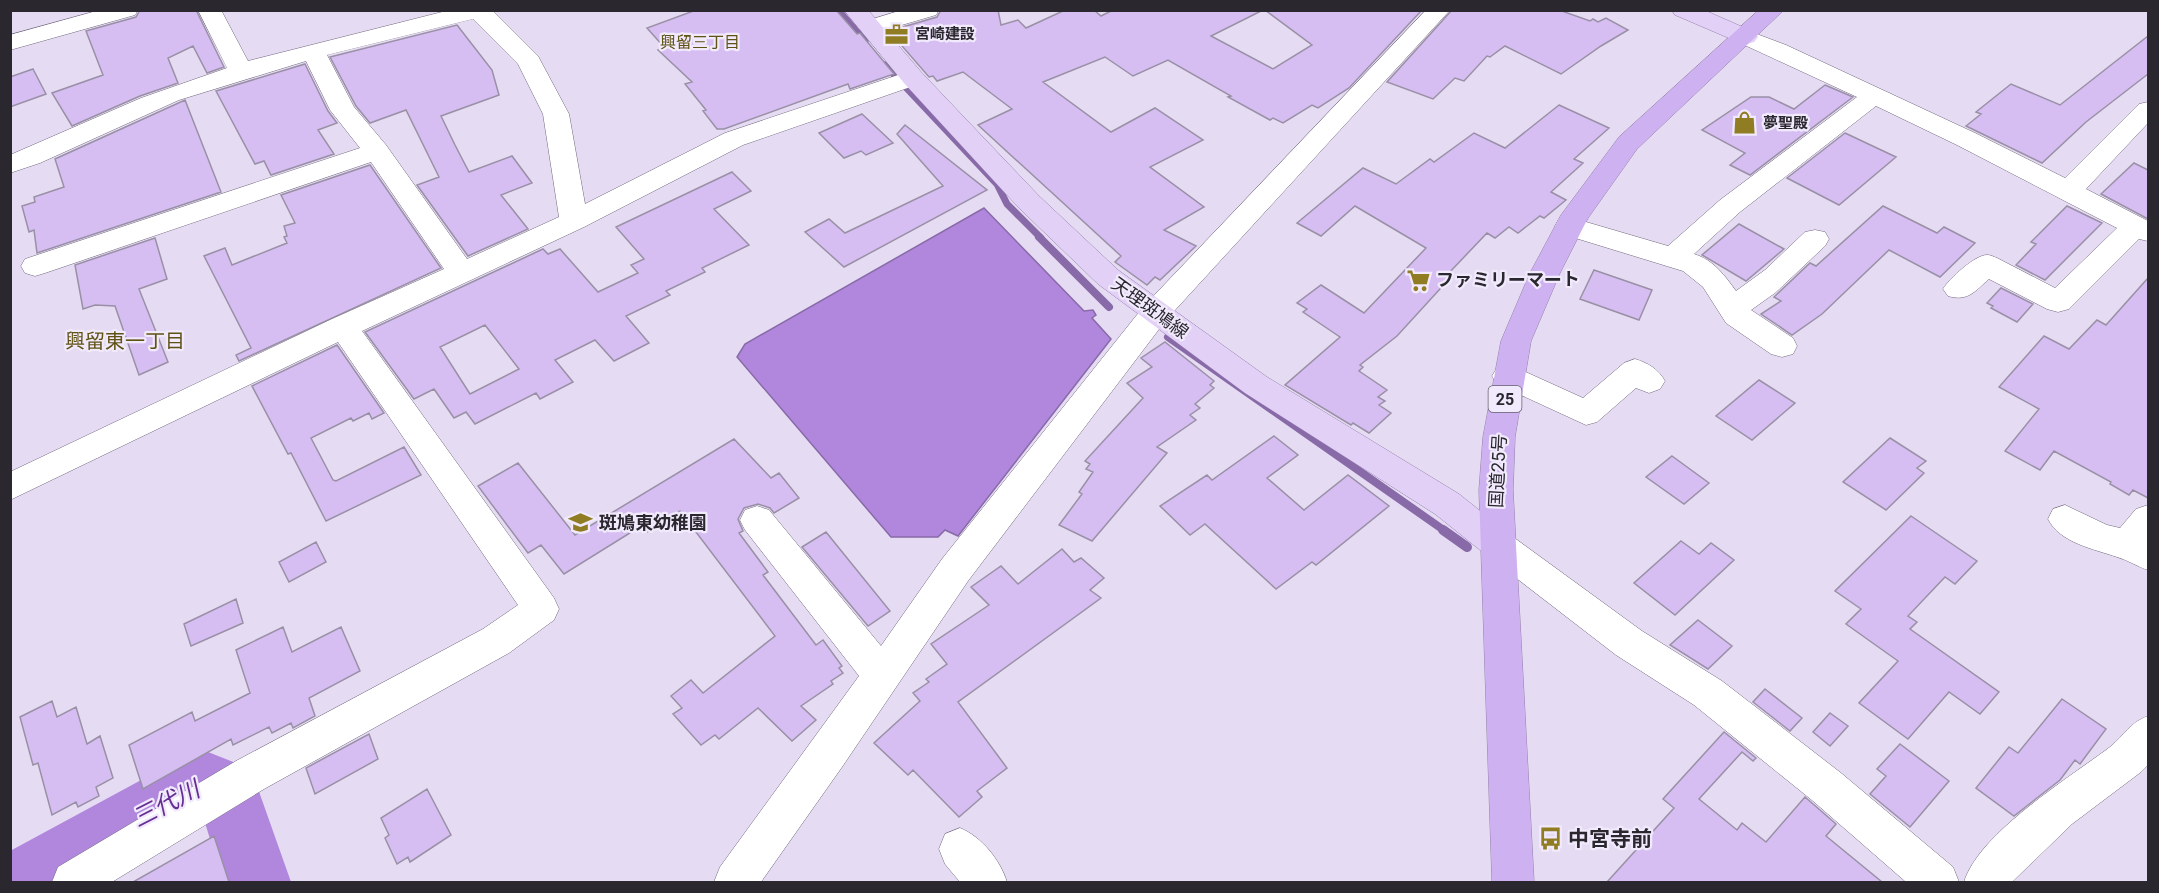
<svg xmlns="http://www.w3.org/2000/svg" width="2159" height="893" font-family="Roboto,'Noto Sans JP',sans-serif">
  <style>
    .water { fill: #b087dc; stroke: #886aa8; stroke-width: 1.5 }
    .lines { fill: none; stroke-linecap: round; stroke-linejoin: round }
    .stream-far2 { stroke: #886aa8; stroke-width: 7 }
    .stream-far1 { stroke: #886aa8; stroke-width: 8 }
    .stream { stroke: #886aa8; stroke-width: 10 }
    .river { fill: #b087dc; fill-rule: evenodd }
    .building { fill: #d6bef3; stroke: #9990a6; stroke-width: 1.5; fill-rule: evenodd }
    .minor-casing { stroke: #72697e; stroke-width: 1 }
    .major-casing { stroke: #9581ac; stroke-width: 1 }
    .highway-casing { stroke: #9581ac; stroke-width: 1 }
    .minor { fill: #fff; fill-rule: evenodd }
    .major { fill: #e2d0f6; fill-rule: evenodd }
    .highway { fill: #ceb1f0; fill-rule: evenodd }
    .labels { text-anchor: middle; stroke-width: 4.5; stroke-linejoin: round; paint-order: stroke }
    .far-poi-label { font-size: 15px; font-weight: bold; fill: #2a272f; stroke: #f1e9fc; text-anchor: start }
    .far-neighbourhood-label { font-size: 16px; fill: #605215; stroke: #f1e9fc }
    .shield { fill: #f1e9fc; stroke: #66616c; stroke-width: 1.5 }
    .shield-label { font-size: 16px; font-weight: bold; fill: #2a272f }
    .poi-label { font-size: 18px; font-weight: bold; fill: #2a272f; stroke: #f1e9fc; text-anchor: start }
    .street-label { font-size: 18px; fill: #2a272f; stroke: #f1e9fc }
    .neighbourhood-label { font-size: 20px; fill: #605215; stroke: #f1e9fc }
    .near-poi-label { font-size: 21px; font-weight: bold; fill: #2a272f; stroke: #f1e9fc; text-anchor: start }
    .near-water-label { font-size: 24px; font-style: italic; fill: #642e92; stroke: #f1e9fc }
  </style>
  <rect width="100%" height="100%" fill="#e5dbf2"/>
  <path class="water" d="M984 208 1084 311 1093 310 1096 315 1092 318 1111 339 958 536 945 530 938 537H891L737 357 745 344Z"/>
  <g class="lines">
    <path class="stream-far2" d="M838 10 865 41
      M885 65 997 184 1007 204 1041 238"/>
    <path class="stream-far1" d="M1039 237 1109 307
      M1168 337 1445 531"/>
    <path class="stream" d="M1443 530 1467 547"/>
    <path class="river" d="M203 750 251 769 291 882H223L203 816 86 882H10V851L180 759Z"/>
  </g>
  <path class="building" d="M140 10H196L224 67 207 73 193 46 168 58 178 83 140 96 72 126 52 93 103 75 86 31 136 17Z
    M696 10H836L857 34 860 33 894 74 850 89 848 84 724 129H717L703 111 706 110 685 84 692 82 658 50 664 47 647 28Z
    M941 10H998L1001 25 1018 20 1026 28 1065 10H1094L1101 16 1113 10H1263L1211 36 1273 69 1312 45 1265 10H1422L1349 88 1318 108 1312 105 1283 123 1273 118 1270 120 1228 97 1231 96 1168 60 1133 76 1105 57 1043 82 1111 132 1155 108 1203 140 1150 167 1204 207 1164 230 1196 246 1160 280 1155 277 1147 285 1115 262 1121 256 978 125 1012 109 963 72 937 81 933 76 929 77 889 31 937 17Z
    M1452 10H1559L1590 21 1593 19 1598 22 1606 18 1628 30 1601 46 1561 74 1505 46 1490 57 1487 56 1464 81 1455 78 1433 99 1387 82Z
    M457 25 492 70 499 95 441 116 455 145 469 172 512 156 532 183 501 195 528 229 468 256 417 185 439 177 406 110 370 123 356 106 330 57Z
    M2148 36V74L2086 122 2042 163 1966 126 1981 114 1976 112 2011 84 2060 105Z
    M305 64 328 111 337 123 318 130 334 154 271 175 264 161 255 164 216 91Z
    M33 69 46 94 10 107V77Z
    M1825 85 1853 97 1750 175 1730 165 1745 153 1702 130 1751 97H1769L1794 109Z
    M185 100 221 192 37 253 34 230 29 232 22 206 35 202 34 197 64 187 55 159Z
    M1559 105 1609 128 1574 159 1583 163 1551 192 1566 200 1544 218 1540 216 1518 233 1509 227 1495 238 1487 233 1446 276 1450 278 1397 336 1360 365 1363 367 1359 371 1387 390 1378 397 1385 401 1379 405 1391 413 1369 433 1353 423 1351 425 1285 385 1340 337 1303 312 1307 309 1297 303 1321 285 1364 313 1426 248 1355 206 1321 236 1297 223 1363 168 1396 184 1430 159 1434 162 1474 133 1505 148Z
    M862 114 893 143 866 155 861 151 844 158 819 133Z
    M905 125 987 190 844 267 805 232 829 219 845 233 943 186 897 134Z
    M1845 133 1896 157 1839 205 1787 178Z
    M2134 163 2148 170V219L2101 194Z
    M370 165 441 268 239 361 236 355 251 348 204 256 225 248 232 265 287 243 284 237 287 236 284 226 295 223 281 195Z
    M732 172 751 191 714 209 749 245 702 268 705 272 666 291 670 295 626 316 649 343 614 361 595 340 555 360 573 382 540 399 536 393 475 424 466 412 454 418 434 389 414 399 365 332 543 249 548 254 560 249 598 292 638 273 631 265 644 259 616 227ZM485 325 519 369 470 394 440 347Z
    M1883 206 1937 233 1944 227 1975 243 1940 277 1889 250 1822 314 1792 335 1761 314 1781 301 1774 297 1810 263 1816 266Z
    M2067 206 2102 223 2045 280 2016 265 2036 244 2031 242Z
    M1739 224 1784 249 1746 281 1702 255Z
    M155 238 167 279 139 289 168 362 139 375 115 306 95 305 83 309 75 265Z
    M1594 270 1652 290 1639 320 1580 299Z
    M2148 278V498L2133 490 2129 495 2110 484 2111 482 2054 451 2040 470 2005 451 2039 409 1999 387 2044 336 2069 349 2097 320 2106 325Z
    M2001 288 2033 304 2017 322 1991 308 1993 306 1987 303Z
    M1165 342 1214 381 1210 385 1214 388 1195 404 1200 408 1190 415 1196 420 1157 447 1167 453 1092 541 1059 525 1082 494 1079 492 1093 472 1086 469 1090 464 1085 461 1143 398 1127 383 1152 367 1141 358Z
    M337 345 384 413 372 419 369 413 353 421 351 418 311 438 333 480 336 481 404 447 421 475 326 521 291 453 288 454 252 386Z
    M1759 380 1795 403 1752 440 1716 416Z
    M1274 436 1298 455 1267 478 1304 510 1348 475 1389 506 1316 565 1312 562 1276 589 1205 524 1190 535 1160 506 1207 475 1212 480Z
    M1890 438 1926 461 1917 468 1924 473 1886 510 1843 482Z
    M734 439 771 478 779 473 799 498 774 513 770 508 758 504 744 508 738 519 743 531 739 533 768 572 763 575 816 645 823 640 842 666 839 668 843 673 831 681 833 684 801 706 816 720 792 741 758 708 719 739 715 735 701 745 673 714 682 708 671 696 691 680 703 693 775 636 680 511 647 532 641 526 564 574 541 545 528 553 478 486 518 463 575 535Z
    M1672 456 1709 483 1684 504 1646 477Z
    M1911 516 1977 561 1955 584 1945 577 1908 616 1917 622 1910 629 1999 692 1980 714 1949 692 1908 739 1859 703 1898 661 1846 624 1861 609 1835 591Z
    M826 532 890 611 868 626 802 547Z
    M1681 541 1699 554 1711 543 1734 560 1675 615 1634 583Z
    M316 542 326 562 289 582 279 562Z
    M1062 549 1074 562 1081 558 1104 578 1090 590 1101 598 958 702 1007 768 977 791 982 797 959 817 913 770 908 775 874 743 920 701 913 693 929 682 926 679 947 664 931 644 989 605 971 587 1001 566 1018 584Z
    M236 599 243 623 191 646 184 624Z
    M1698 620 1732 646 1708 669 1670 645Z
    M283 627 292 652 341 627 360 671 309 698 315 716 293 728 291 723 272 733 269 727 233 745 231 739 143 789 129 745 192 712 195 721 250 693 236 650Z
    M1765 689 1802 718 1790 731 1753 702Z
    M2062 699 2106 729 2080 764 2075 760 2060 780 2014 816 1976 788 2009 747 2018 753Z
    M52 701 57 717 76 707 87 744 100 736 113 778 96 787 99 796 78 807 76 802 52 815 38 763 33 765 20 717Z
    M1830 713 1848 726 1830 746 1813 732Z
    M1724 732 1756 758 1753 761 1742 752 1699 799 1737 830 1742 823 1766 842 1805 797 1836 824 1826 836 1882 882H1607L1674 808 1663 799Z
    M369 734 378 759 315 794 306 768Z
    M1900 744 1949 781 1910 827 1870 794 1886 776 1877 769Z
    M427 789 451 835 410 862 408 857 397 864 385 838 389 835 381 818Z
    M214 836 229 882H133Z"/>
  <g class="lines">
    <defs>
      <path id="minor" d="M100 10H138L135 15 10 50V35Z
        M198 10H221L248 61 450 10H492L538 56 569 114 585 204 725 133 904 73 913 71 922 73 925 78 922 83 743 145 584 227 362 331 554 598 559 609 554 620 509 653 264 789 112 882H52L58 867 236 761 483 629 518 605 338 342 10 500V472L332 319 444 269 371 162 45 273 35 276 25 273 21 266 25 259 360 148 330 110 306 61 179 100 40 163 10 173V155L141 98 227 68ZM473 19 518 64 543 114 559 217 467 259 386 145 354 107 327 55Z
        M902 10H939L936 15 871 34 863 32 859 27 863 22Z
        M1426 10H1450L1166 320 968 581 842 767 761 882H714L720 867 859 676 745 530 740 520 745 510 757 506 769 510 881 646 942 559 1144 306Z
        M1746 30 1786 45 1975 133 2065 178 2139 104 2148 102V123L2086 189 2148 221V241L2139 239 2069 309 2058 312 2047 309 1989 279C1975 291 1968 302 1948 296L1943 289C1949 279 1975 255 1987 255 1991 255 1994 257 1997 258L2055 288 2117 228 1957 145 1876 106 1740 212 1694 254C1714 260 1725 276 1736 291L1765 270 1805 232 1815 230 1825 232 1829 239 1825 246 1775 293 1751 310 1793 338 1797 346 1793 354 1782 357 1771 354 1726 323 1703 287 1683 271 1559 233 1555 226 1559 219 1569 217 1668 246 1720 200 1857 97 1738 42 1734 37 1738 32Z
        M1635 359C1648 363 1658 369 1665 381L1660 389 1649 393 1636 388 1597 422 1586 425 1497 384 1492 376 1497 368 1508 364 1583 398 1624 363Z
        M2065 505 2107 525 2120 528 2136 509 2148 505V570C2138 567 2128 560 2117 557 2094 549 2060 543 2048 519L2053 509Z
        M1497 529 1509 534 1642 631 1722 681 1841 773 1953 867 1959 882H1906L1813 801 1694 705 1616 655 1485 554 1479 544 1485 534Z
        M2148 716V765L2141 772 2072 824 2012 882H1964C1979 833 2069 778 2110 747 2125 735 2129 723 2148 716Z
        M960 828C982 837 1000 860 1007 882H960L945 864 939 849 945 834Z"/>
      <path id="major" d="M844 10H868L922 73 1039 196 1118 270 1267 377 1459 494 1509 534 1515 544 1509 554 1497 559 1485 554 1435 514 1245 393 1098 284 1019 208 904 83Z
        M1672 10H1704L1754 32 1758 37 1754 42 1746 44 1738 42 1675 15Z"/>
      <path id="highway" d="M1759 10H1784L1637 149 1588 218 1560 273 1531 341 1515 437 1513 490 1534 882H1492L1479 490 1483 437 1501 341 1530 273 1561 215 1619 137Z"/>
    </defs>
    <use href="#minor" class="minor-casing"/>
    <use href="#major" class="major-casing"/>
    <use href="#highway" class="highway-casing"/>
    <use href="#minor" class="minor"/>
    <use href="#major" class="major"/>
    <use href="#highway" class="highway"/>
  </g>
  <defs>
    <symbol id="office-bare" viewBox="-9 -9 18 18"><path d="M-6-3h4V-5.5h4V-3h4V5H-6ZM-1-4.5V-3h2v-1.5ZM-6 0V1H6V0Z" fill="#907c22" stroke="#f1e9fc" stroke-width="2.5" paint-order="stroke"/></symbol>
    <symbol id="shop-bare" viewBox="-9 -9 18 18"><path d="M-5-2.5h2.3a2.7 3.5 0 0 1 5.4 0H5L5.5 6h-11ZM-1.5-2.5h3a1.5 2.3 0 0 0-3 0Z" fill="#907c22" stroke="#f1e9fc" stroke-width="2.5" paint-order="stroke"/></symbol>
    <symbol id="supermarket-bare" viewBox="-9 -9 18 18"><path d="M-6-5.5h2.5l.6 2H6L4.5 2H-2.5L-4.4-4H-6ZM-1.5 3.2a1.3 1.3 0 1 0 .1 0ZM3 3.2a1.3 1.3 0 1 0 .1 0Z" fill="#907c22" stroke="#f1e9fc" stroke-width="2.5" paint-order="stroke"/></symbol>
    <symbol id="school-bare" viewBox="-9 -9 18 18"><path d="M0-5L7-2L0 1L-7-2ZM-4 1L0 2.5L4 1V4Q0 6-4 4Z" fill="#907c22" stroke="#f1e9fc" stroke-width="2.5" paint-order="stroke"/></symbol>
    <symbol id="bus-bare" viewBox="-9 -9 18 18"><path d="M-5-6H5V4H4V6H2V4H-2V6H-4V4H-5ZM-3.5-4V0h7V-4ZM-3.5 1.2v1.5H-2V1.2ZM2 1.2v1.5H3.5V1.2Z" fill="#907c22" stroke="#f1e9fc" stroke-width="2.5" paint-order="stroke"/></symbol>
  </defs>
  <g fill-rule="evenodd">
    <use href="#office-bare" x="880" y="18" width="33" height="33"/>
    <use href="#shop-bare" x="1728" y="106" width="33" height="33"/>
    <use href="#supermarket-bare" x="1402" y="264" width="33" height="33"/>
    <use href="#school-bare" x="564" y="506" width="33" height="33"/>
    <use href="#bus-bare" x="1534" y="822" width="33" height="33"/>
  </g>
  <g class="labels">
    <g class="far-poi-label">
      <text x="915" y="39">宮崎建設</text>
      <text x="1763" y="128">夢聖殿</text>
    </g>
    <g class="far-neighbourhood-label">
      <text x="700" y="48">興留三丁目</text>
    </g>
    <rect class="shield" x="1488.5" y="386" width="33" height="26" rx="4.5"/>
    <g class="shield-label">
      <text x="1505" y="405">25</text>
    </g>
    <g class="poi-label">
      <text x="1436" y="286">ファミリーマート</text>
      <text x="599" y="529">斑鳩東幼稚園</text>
    </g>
    <g class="street-label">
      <text transform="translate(1150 308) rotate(36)" y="6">天理斑鳩線</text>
      <text transform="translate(1498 471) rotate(-87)" y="6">国道25号</text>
    </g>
    <g class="neighbourhood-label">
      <text x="125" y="348">興留東一丁目</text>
    </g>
    <g class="near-poi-label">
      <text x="1568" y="846">中宮寺前</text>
    </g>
    <g class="near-water-label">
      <text transform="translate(166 804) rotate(-27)" y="8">三代川</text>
    </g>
  </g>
  <rect width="2159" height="893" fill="none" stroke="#2a272f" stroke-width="24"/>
</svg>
